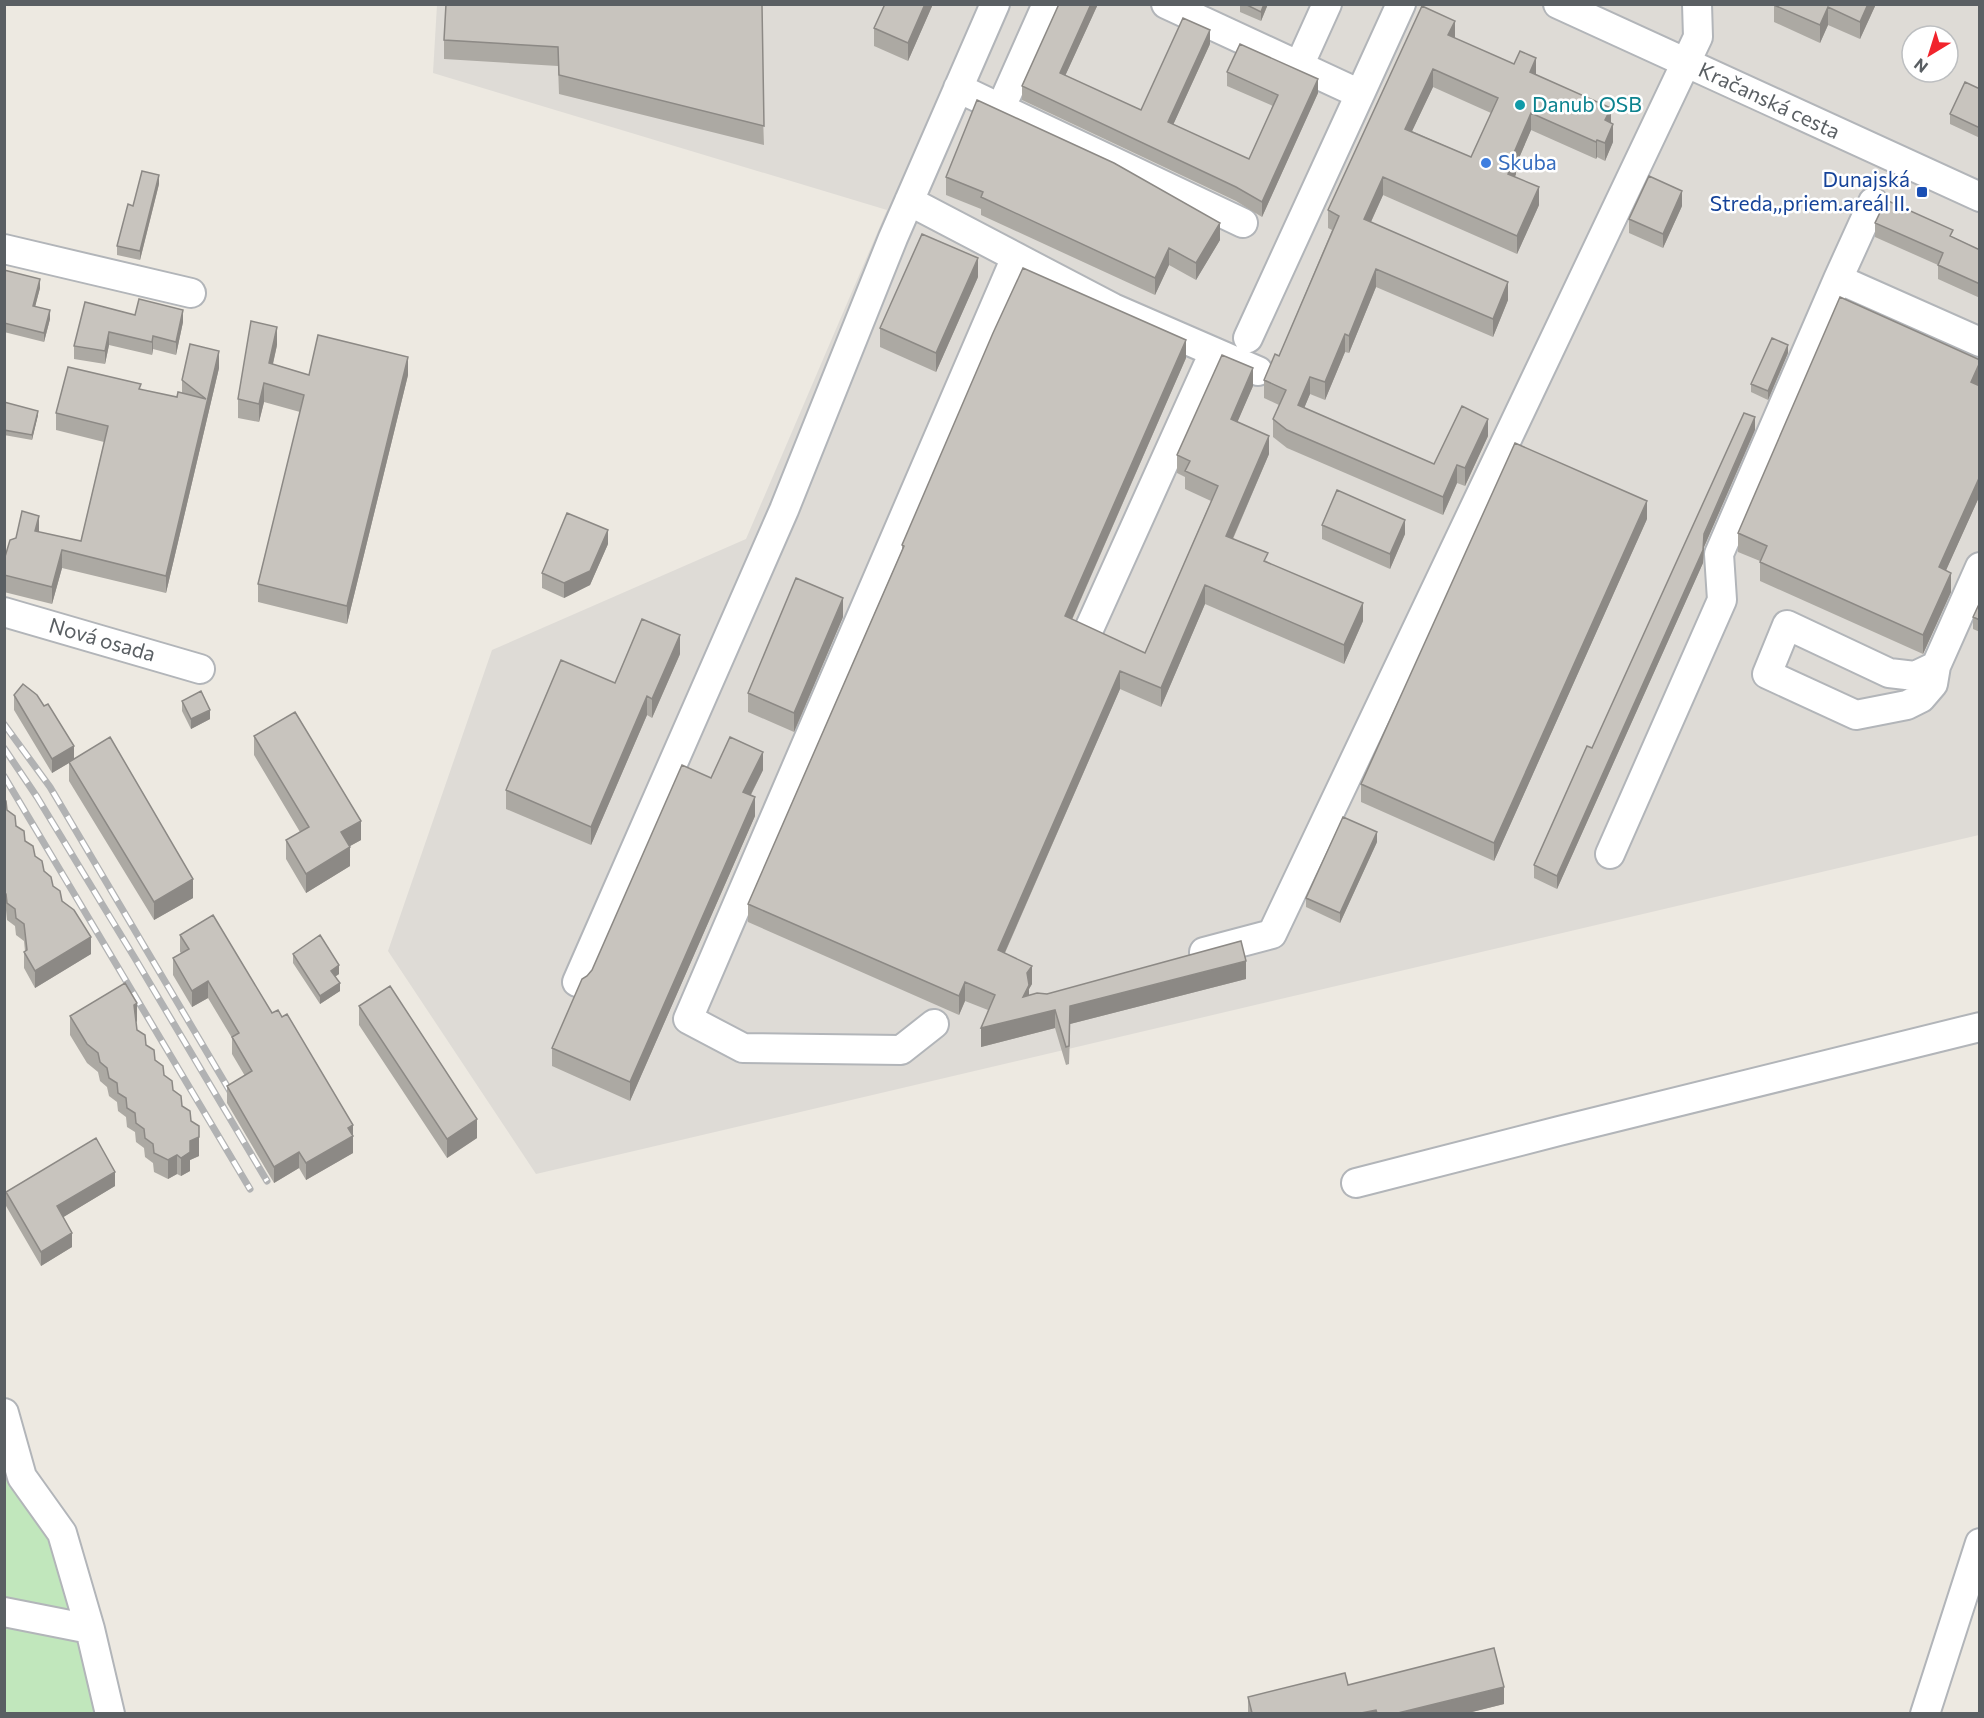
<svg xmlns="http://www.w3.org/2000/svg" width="1984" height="1718" font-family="Commissioner,sans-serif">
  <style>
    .industrial { fill: #dedbd6; fill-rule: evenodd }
    .green { fill: #c1e7bc }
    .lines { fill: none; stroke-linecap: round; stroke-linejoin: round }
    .minor-casing { stroke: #b2b5b9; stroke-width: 32 }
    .minor { stroke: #fff; stroke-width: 28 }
    .rail-casing { stroke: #b1b2b3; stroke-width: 7 }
    .rail { stroke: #fff; stroke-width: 4.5; stroke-dasharray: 14; stroke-linecap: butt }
    .wall { fill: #aca9a3; fill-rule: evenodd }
    .shaded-wall { fill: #8c8985 }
    .building { fill: #c8c4be; stroke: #8c8985; stroke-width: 1.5; fill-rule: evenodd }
    .culture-dot { fill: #0f9aa8; stroke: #fff; stroke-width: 2 }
    .shop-dot { fill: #3f7fe0; stroke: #fff; stroke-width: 2 }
    .transit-dot { fill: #1a4fb4; stroke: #fff; stroke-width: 2 }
    .labels { text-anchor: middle; stroke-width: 5; stroke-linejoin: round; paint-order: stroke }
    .street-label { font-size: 21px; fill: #5a5f63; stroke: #fff }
    .culture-label { font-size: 21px; fill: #0d838f; stroke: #fff; text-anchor: start }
    .shop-label { font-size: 21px; fill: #366cbe; stroke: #fff; text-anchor: start }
    .transit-label { font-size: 21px; fill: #164399; stroke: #fff; text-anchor: end }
  </style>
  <rect width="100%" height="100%" fill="#ede9e1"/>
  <path class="industrial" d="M437 5H1979V835L536 1174 388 951 492 650 746 539 887 210 433 73ZM1912 36H1948V72H1912Z"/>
  <path class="green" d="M4 1466 75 1577 106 1713H5Z"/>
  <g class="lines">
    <defs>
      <path id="minor" d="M1166 4 1360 94 1248 338
        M1558 4 1980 197
        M1299 66 1327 4
        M958 88 1243 223
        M1007 94 1047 4
        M1360 94 1401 4
        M909 201 1113 308 1258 371
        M4 249 191 293
        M1838 279 1873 202
        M4 612 200 669
        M1089 629 1214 352
        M1936 666 1915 676 1889 673 1787 625 1767 674 1856 715 1907 705 1921 698 1933 684 1936 666 1980 567
        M1610 854 1722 600 1719 554 1838 279 1980 342
        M1204 952 1272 934 1698 37 1697 4
        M577 982 784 510 893 238 995 4
        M934 1024 901 1050 743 1048 688 1019 1016 257
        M1356 1183 1559 1131 1980 1027
        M4 1413 22 1477 62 1533 90 1629 110 1714
        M4 1612 90 1629
        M1925 1714 1980 1543"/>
    </defs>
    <use href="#minor" class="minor-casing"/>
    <use href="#minor" class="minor"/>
    <defs>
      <path id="rail" d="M4 724 50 787 234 1098
        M4 748 37 797 136 960 267 1181
        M4 776 250 1189"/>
    </defs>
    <use href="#rail" class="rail-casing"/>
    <use href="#rail" class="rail"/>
  </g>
  <path class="wall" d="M759 4 764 145 559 94 558 66 444 59V40Z
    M933 4 908 61 874 46V28Z
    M1059 4H1098L1065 76 1141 110 1210 44 1173 125 1249 159 1273 106 1227 86V72L1318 93 1262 217 1236 201 1022 100V86Z
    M1240 4H1268L1261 21 1240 12Z
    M1876 4 1860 39 1828 25 1820 43 1774 22V5Z
    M1455 38 1536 74 1611 123 1613 142 1605 161 1597 157 1596 159 1531 130 1516 165V174L1515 177 1539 205 1517 254 1383 195 1371 222 1508 300 1493 337 1376 287 1349 353 1345 352 1325 400 1310 394 1304 408 1434 464 1488 436 1465 486 1457 483 1443 515 1287 448 1273 437V419L1279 405 1264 398V380L1279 356 1332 230 1328 228V210ZM1433 87 1491 113 1471 157 1412 131Z
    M1980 89V138L1950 124V114Z
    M946 177 1220 240 1196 280 1169 265 1155 295 981 215V209L946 195Z
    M159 184 140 260 117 255V246L133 206Z
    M1682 206 1663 248 1629 233V219Z
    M1875 223 1953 237 1980 250V298L1938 279V265L1875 237Z
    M4 270 40 288 35 306 50 319 44 342 4 332Z
    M978 277 936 372 880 347V328Z
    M135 315 183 322 176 355 153 349 152 355 109 345 105 364 74 359V346Z
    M277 345 273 364 309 375H408L347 624 258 602V584L300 412 264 402 259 422 238 418V399Z
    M1788 353 1768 400 1751 392V384Z
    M1186 358 1072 620 1145 653 1211 501 1185 489V477L1177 473V455L1253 386 1237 422 1269 454 1233 539 1268 562 1363 621 1344 664 1205 604 1161 707 1120 689 1005 953 1032 984 1029 989V995L1246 979 1070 1024 1069 1064 1066 1065 1055 1028 981 1047 988 1010 965 1001 959 1015 748 922V904L902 550V545Z
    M1980 360V381L1978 385 1980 386V495L1946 570 1951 592 1923 654 1760 581V561L1738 552V533Z
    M219 368 166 593 62 568 52 604 4 592V560L81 541 104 442 56 430V413L141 390 177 397 182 393V380Z
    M4 402 38 415 32 440 4 435Z
    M1755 430 1704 547 1703 563 1557 889 1534 878V865L1592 748Z
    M1647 519 1494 861 1361 802V784Z
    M1322 525 1405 534 1390 569 1322 539Z
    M608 544 590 585 564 598 542 588V573Z
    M1980 602V632L1973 629V617Z
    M843 617 794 732 748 712V693Z
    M680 654 652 718 647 715 591 845 506 809V790L615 683Z
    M14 695 74 759 193 898 154 920 69 781V763L52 773 14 710Z
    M182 701 210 719 191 729 182 711Z
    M254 736 361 840 350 846V866L306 893 286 859V840L300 832 254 755Z
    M763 770 751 795 755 816 630 1101 552 1066V1048L587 976 592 970 711 778Z
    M4 800 7 810 62 901 91 954 35 988 24 968V952L25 951 24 941 16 935 15 926 7 920 6 910 4 909Z
    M1377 842 1340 923 1306 907V898Z
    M180 935 272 1013 353 1142V1153L306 1180 299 1168 274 1183 227 1103V1086L245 1076 232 1054V1038L208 998 192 1007 173 975V958L181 953 180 952Z
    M293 954 339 974 335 977 340 991 320 1004 293 963Z
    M359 1006 477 1138 447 1158 359 1025Z
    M70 1016 137 1021 136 1022 137 1030 191 1121 199 1156 190 1160V1171L181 1176 177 1174 168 1179 154 1172 153 1163 145 1157 144 1148 136 1142 135 1132 127 1127 126 1117 118 1111 117 1102 109 1096 107 1087 100 1081 98 1072 87 1063 70 1035Z
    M115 1186 63 1217 72 1247 41 1266 6 1206V1192Z
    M1248 1697 1504 1704 1468 1713H1248Z"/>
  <path class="shaded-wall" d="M925 4H933L908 61V43Z
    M1091 4H1098L1060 87V73Z
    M1264 4H1268L1261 21V12Z
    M1868 4H1876L1860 39V22Z
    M1828 7V25L1820 43V25Z
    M1455 21V39L1448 35Z
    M1210 30V44L1168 136V122Z
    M1536 58V75L1530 72Z
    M1433 69V87L1405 146V129Z
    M1318 79V93L1262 217V202Z
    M1611 108V125L1605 120Z
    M1531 113V130L1516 165V174L1508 191V174L1513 155Z
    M1613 124V142L1605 161V143Z
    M1597 140V157L1596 159V142Z
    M159 175V184L140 260V251Z
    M1383 177V195L1364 237V219Z
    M1539 187V205L1517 254V236Z
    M1682 191V206L1663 248V234Z
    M1220 223V240L1196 280V263Z
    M1169 248V265L1155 295V278Z
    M978 258V277L936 372V353Z
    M1376 269V287L1349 353V336Z
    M40 279V288L33 315V306Z
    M1508 282V300L1493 337V319Z
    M50 310V319L44 342V333Z
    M183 310V322L176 355V342Z
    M277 327V345L269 381V363Z
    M109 332V345L105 364V351Z
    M1345 334V352L1325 400V382Z
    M153 336V349L152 355V342Z
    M1186 340V358L1065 635V616Z
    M1788 345V353L1768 400V391Z
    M219 351V368L166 593V576Z
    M408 357V375L347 624V606Z
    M1980 362V381L1971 401V382Z
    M1253 368V386L1231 437V419Z
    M1310 377V394L1298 423V405Z
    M264 383V402L259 422V404Z
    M38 411V415L32 440V435Z
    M1755 417V430L1704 547 1703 563 1557 889V876Z
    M1488 419V436L1465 486V468Z
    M1269 436V454L1226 554V536Z
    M1457 465V483L1443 515V497Z
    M1980 476V495L1939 586V567Z
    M1647 501V519L1494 861V843Z
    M39 516V533L35 531Z
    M1405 520V534L1390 569V554Z
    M608 530V544L590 585 564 598V583Z
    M62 550V568L52 604V587Z
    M1951 573V592L1923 654V635Z
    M1205 585V604L1161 707V688Z
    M843 598V617L794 732V713Z
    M1363 603V621L1344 664V645Z
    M680 635V654L652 718V699Z
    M1120 671V689L998 968V950Z
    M647 696V715L591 845V827Z
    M210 710V719L191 729V719Z
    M74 746V760L52 773V759Z
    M763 752V770L743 810V792Z
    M755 797V816L630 1101V1082Z
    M361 821V840L341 851V832Z
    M1377 832V842L1340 923V913Z
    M350 847V866L306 893V874Z
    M193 879V898L154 920V902Z
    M91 937V954L35 988V971Z
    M1246 961V979L1070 1024 1069 1064 1070 1006Z
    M339 965V974L331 979V971Z
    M1032 966V984L1029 989V1003L1023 997 1027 973Z
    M208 981V998L192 1007V991Z
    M965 982V1001L959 1015V996Z
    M340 983V991L320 1004V996Z
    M137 1003V1021L134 1024V1005Z
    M1055 1010V1028L981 1047V1028Z
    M477 1119V1138L447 1158V1139Z
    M353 1125V1153L306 1180V1163L348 1128Z
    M199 1137V1156L190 1160V1171L181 1176V1158L190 1141Z
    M299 1152V1168L274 1183V1167Z
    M177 1155V1174L168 1179V1160Z
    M115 1172V1186L57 1221V1206Z
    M72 1233V1247L41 1266V1252Z
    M1504 1687V1704L1468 1713H1398Z
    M1376 1710V1713H1361Z"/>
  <path class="building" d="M446 4 762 5 764 126 559 75 558 47 444 40Z
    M885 4H925L908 43 874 28Z
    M1059 4H1091L1060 73 1141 110 1183 18 1210 30 1168 122 1249 159 1278 95 1227 72 1240 44 1318 79 1262 202 1236 187 1022 86Z
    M1245 4H1264L1261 12Z
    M1868 4 1860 22 1828 7 1820 25 1774 5Z
    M1422 6 1455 21 1448 35 1514 64 1520 51 1536 58 1530 72 1611 108 1605 120 1613 124 1605 143 1597 140 1596 142 1531 113 1513 155 1516 156 1508 174 1539 187 1517 236 1383 177 1364 219 1508 282 1493 319 1376 269 1349 336 1345 334 1325 382 1310 377 1298 405 1434 464 1462 406 1488 419 1465 468 1457 465 1443 497 1287 430 1273 419 1286 390 1264 380 1275 354 1279 356 1339 216 1328 210ZM1433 69 1498 98 1471 157 1405 129Z
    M1965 82 1980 89V128L1950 114Z
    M977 100 1114 163 1220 223 1196 263 1169 248 1155 278 981 197 983 192 946 177Z
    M142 171 159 175 140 251 117 246 128 204 133 206Z
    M1649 176 1682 191 1663 234 1629 219Z
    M1886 200 1953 230 1950 236 1980 250V284L1938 265 1943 253 1875 223Z
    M922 234 978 258 936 353 880 328Z
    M1023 268 1186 340 1065 616 1145 653 1218 486 1185 471 1190 461 1177 455 1222 355 1253 368 1231 419 1269 436 1226 536 1268 553 1264 561 1363 603 1344 645 1205 585 1161 688 1120 671 998 950 1032 966 1027 973 1029 985 1023 997 1037 993 1047 994 1241 941 1246 961 1070 1006 1069 1046 1066 1047 1055 1010 981 1028 995 995 965 982 959 996 748 904 904 546 902 545 993 333Z
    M4 270 40 279 33 306 50 310 44 333 4 323Z
    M1840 297 1980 360V362L1971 382 1980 386V476L1939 567 1951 573 1923 635 1760 562 1767 546 1738 533Z
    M139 299 183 310 176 342 153 336 152 342 109 332 105 351 74 346 85 302 135 315Z
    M251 321 277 327 269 363 309 375 318 335 408 357 347 606 258 584 304 395 264 383 259 404 238 399Z
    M1772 338 1788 345 1768 391 1751 384Z
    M190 344 219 351 166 576 62 550 52 587 4 575V560L10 540 16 538 22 511 39 516 35 531 81 541 108 426 56 413 68 367 141 384 139 389 177 397 178 392 206 399 182 380Z
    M4 402 38 411 32 435 4 430Z
    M1744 413 1755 417 1704 534 1703 550 1557 876 1534 865 1587 746 1592 748Z
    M1515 443 1647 501 1494 843 1361 784Z
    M1337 490 1405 520 1390 554 1322 525Z
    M567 513 608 530 590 571 564 583 542 573Z
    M796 578 843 598 794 713 748 693Z
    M1980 602V620L1973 617Z
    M642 619 680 635 652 699 647 696 591 827 506 790 561 660 615 683Z
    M23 684 37 695 44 706 48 704 74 746 52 759 14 695Z
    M201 691 210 710 191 719 182 701Z
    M295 712 361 821 341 832 350 847 306 874 286 840 309 827 254 736Z
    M110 737 193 879 154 902 69 762Z
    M730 737 763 752 743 792 755 797 630 1082 552 1048 582 979 587 976 592 970 682 765 711 778Z
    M4 800 6 801 7 810 15 816 16 826 24 831 25 841 33 846 35 856 42 861 44 871 51 877 53 886 60 891 62 901 74 910 91 937 35 971 24 952 27 950 24 924 16 918 15 909 7 903 6 894 4 893Z
    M1343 817 1377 832 1340 913 1306 898Z
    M213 915 272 1013 278 1010 282 1017 287 1014 353 1125 348 1128 353 1136 306 1163 299 1152 274 1167 227 1086 252 1071 232 1037 239 1033 208 981 192 991 173 958 189 949 180 935Z
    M320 935 339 965 331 971 340 983 320 996 293 954Z
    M125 983 137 1003 134 1005 137 1030 145 1035 146 1045 154 1050 155 1060 163 1066 164 1075 172 1081 173 1090 181 1096 182 1106 190 1111 191 1121 199 1126V1137L190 1141V1152L181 1158 177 1155 168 1160 154 1153 153 1144 145 1138 144 1129 136 1123 135 1113 127 1108 126 1098 118 1093 117 1083 109 1078 107 1068 100 1062 98 1053 87 1044 70 1016Z
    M390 986 477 1119 447 1139 359 1006Z
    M96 1138 115 1172 57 1206 72 1233 41 1252 6 1192Z
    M1494 1648 1504 1687 1398 1713H1377L1376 1710 1361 1713H1252L1248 1697 1345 1673 1348 1685Z"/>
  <circle class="culture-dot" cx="1520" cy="105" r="6"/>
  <circle class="shop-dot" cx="1486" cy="163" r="6"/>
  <rect class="transit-dot" x="1916" y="186" width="12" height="12" rx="3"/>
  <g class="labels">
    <g class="street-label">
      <text transform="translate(1769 101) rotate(25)" y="7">Kračanská cesta</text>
      <text transform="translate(102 640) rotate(16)" y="7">Nová osada</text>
    </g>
    <g class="culture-label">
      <text x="1532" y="112">Danub OSB</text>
    </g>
    <g class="shop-label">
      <text x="1498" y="170">Skuba</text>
    </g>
    <g class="transit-label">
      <text x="1910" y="187">Dunajská<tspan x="1910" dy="24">Streda,,priem.areál II.</tspan></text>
    </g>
  </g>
  <rect width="1984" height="1718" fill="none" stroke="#5a5f63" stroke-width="12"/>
  <g transform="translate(1930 54) rotate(218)"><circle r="28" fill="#ffffff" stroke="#bdbfc1" stroke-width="1.5"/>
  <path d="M0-4.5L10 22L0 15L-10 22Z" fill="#f1242c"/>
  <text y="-9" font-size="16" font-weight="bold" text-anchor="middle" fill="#5a5f63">N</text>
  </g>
</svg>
